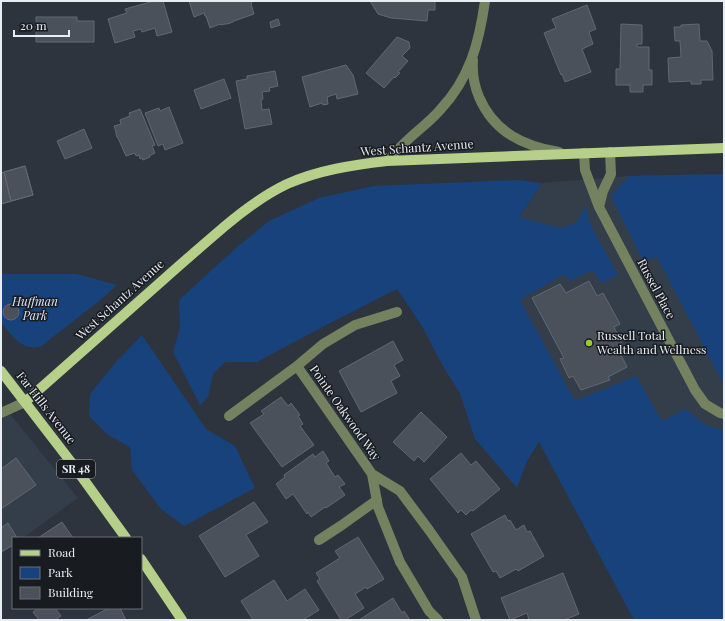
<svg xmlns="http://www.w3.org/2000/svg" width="725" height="621" font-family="'Playfair Display',serif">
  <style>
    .built { fill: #343e4b }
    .green { fill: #18427c }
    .building { fill: #4a515b; stroke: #606872 }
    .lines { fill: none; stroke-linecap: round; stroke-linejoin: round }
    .minor { stroke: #758260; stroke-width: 10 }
    .major { stroke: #b6d089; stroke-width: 10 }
    .poi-dot { fill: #9dca30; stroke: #181b20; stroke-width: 1.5 }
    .labels { text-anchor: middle; stroke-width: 3; stroke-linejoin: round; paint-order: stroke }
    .shield { fill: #181b20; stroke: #aaaeb4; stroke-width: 1 }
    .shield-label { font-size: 11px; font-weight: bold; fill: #e8edf3 }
    .street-label { font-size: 12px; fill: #e8edf3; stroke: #181b20 }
    .park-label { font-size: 12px; font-style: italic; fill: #d8e5f8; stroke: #181b20 }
    .poi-label { font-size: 12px; fill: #e8edf3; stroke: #181b20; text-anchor: start }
  </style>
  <rect width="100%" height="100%" fill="#2d343d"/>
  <path class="built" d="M724 174V459L539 441 527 461 517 488 475 439 460 393 444 368 422 326 519 217 542 183 629 176Z
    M1 403 78 498 23 538H13V546L1 554Z"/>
  <path class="green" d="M724 174V385L657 257 643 261 611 196 629 176Z
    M517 180 542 183 519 217 544 224 563 228 578 221 583 211 586 207 590 224 618 275 602 283 592 270 570 281 564 274 520 300 575 401 636 376 662 421 686 409 705 425 724 430V620H634L539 442 527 461 517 488 475 439 460 393 444 368 422 326 397 289 330 323 257 362H225L213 374 208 397 200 405 173 352 180 328 179 300 236 248 269 221 319 198 374 186Z
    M1 274H77L117 285 98 302 49 340C47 342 44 345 41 346 23 353 11 334 1 323Z
    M142 335 206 429 235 446 255 488 184 526 161 509 132 470 130 447 108 435 89 416 90 394 118 360Z"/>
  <path class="building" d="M154 1H163L172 32 157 36 155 28 142 32 141 29 133 31 135 37 115 43 108 19 127 13 125 9Z
    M189 1H251L252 3 251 4 254 14 234 21 233 22 227 24H225L221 25 220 24 210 28 206 16H205L204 13 194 17Z
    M370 1H435V10H428L427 21 391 18 378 14Z
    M587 5 596 29 589 32 593 44 582 49 591 72 565 82 562 74 561 75 544 33 556 28 552 19Z
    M36 17H77V21H94V42H36Z
    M278 19 280 25 271 28 270 22Z
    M621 24 642 25V44H637V47H649V70H652V85H643V92H630V85H616V69H620Z
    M699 24 700 41H707L712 51 713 80H701V84H691V81L669 82 668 58 681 57 680 41H675L674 27H681V25Z
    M397 37 409 42 410 48 402 56 408 61 398 72 400 73 395 78 394 77 384 88 366 73Z
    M346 65 353 75 358 94 337 99 336 94 327 97 328 104 323 105 322 103 310 107 302 77Z
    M275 71 278 86 269 88 270 91 262 92 263 99 261 100 262 110 269 109 272 124 245 129 236 81 247 79V76Z
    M224 79 231 98 201 109 194 90Z
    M169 107 183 143 165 150 163 144 158 146 145 113 159 108 160 111Z
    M140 109 155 145 152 146 155 153 149 156 150 157 143 160 142 158 140 159 139 155 136 156 135 153 126 156 118 138 117 137 116 133V132L114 126 121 124 120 120 130 116 129 113Z
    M84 129 92 148 65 159 57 141Z
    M25 166 33 195 1 204V173Z
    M25 166 33 195 11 201 4 172Z
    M4 172 11 201 1 204V173Z
    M589 281 597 296 603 293 620 324 614 327 625 350 620 353 627 367 608 377 610 380 581 390 573 376 569 378 560 359 564 358 532 298 560 284 566 293Z
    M3 312a8 8 0 1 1 16 0a8 8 0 1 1-16 0Z
    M393 341 403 360 394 365 400 376 391 381 397 393 361 412 339 371Z
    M281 397 288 406 291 403 300 415 298 416 303 424 300 426 314 445 282 467 250 423 264 414 261 411Z
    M421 412 447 437 424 462 418 456 414 461 393 442Z
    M323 451 329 461 326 463 335 477 338 475 345 484 339 487 345 495 326 508 325 507 311 517 308 512 307 514 293 494 286 499 276 484 285 477 284 475 313 454 315 457Z
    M461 453 471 465 476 461 500 489 473 511 471 510 466 515 461 510 458 513 430 479Z
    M16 458 36 485 1 509V469Z
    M254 502 268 522 246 535 259 556 225 577 199 536Z
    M505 515 508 521 510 520 516 530 524 525 527 532 530 531 544 556 518 571 516 569 500 578 496 571 493 572 471 534Z
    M62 522 73 538H38Z
    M8 523 17 538H13V545L1 552V528Z
    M358 537 384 579 367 589 366 587 355 594 364 608 345 620H341L317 581 320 579 316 573 340 558 335 551Z
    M563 573 579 614 564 620H529L527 613 510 620 501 598Z
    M274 580 287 601 305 589 319 610 303 620H253L241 601Z
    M393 598 402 613 404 611 410 620H359Z
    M38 608H55L61 616 55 620H39L33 612Z
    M109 608H120L126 620H86Z"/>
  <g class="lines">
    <path class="minor" d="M473 60C472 73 474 85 479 97 494 132 523 146 559 152
      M584 153 585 170 599 207 695 390 705 404 720 413 724 414
      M387 161C397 150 408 139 420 129 427 123 434 117 440 110 470 78 479 43 485 1
      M599 207 603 191 611 174 610 152
      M297 366 372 474 400 491 429 530 462 577 476 620
      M1 413 25 402
      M229 416 297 366 323 344 355 325 397 312
      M372 474 378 507 400 562 429 611 438 620
      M319 540 342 525 377 500"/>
    <path class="major" d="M1 371 71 462 126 538
      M25 402C71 361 117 321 163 280 183 262 204 244 225 226 244 210 264 195 287 184 319 170 352 165 387 161L724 148
      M141 559 182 620"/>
  </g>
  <circle class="poi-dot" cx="589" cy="343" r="4"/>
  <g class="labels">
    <rect class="shield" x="57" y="460" width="38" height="18" rx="3"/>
    <g class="shield-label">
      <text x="76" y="473">SR 48</text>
    </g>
    <g class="street-label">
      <text transform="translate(417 148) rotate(-4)" y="4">West Schantz Avenue</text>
      <text transform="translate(656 289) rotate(62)" y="4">Russel Place</text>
      <text transform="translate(120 300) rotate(-42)" y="4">West Schantz Avenue</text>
      <text transform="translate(46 408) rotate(52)" y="4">Far Hills Avenue</text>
      <text transform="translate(345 413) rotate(55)" y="4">Pointe Oakwood Way</text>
    </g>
    <g class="park-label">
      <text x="35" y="306">Huffman<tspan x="35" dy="14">Park</tspan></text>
    </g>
    <g class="poi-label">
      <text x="597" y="340">Russell Total<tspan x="597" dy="14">Wealth and Wellness</tspan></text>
    </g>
  </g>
  <rect width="725" height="621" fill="none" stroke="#e8edf3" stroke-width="4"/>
  <rect x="12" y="537" width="130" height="72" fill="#181b20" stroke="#6b6f74"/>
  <rect x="20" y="550" width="20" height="6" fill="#b6d089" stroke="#6b6f74"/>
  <text x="48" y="557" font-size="12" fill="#e8edf3">Road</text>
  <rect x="20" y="567" width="20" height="12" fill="#18427c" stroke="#6b6f74"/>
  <text x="48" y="577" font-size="12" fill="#e8edf3">Park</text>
  <rect x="20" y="587" width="20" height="12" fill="#4a515b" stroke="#6b6f74"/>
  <text x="48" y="597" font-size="12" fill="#e8edf3">Building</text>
  <path d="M14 30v6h55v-6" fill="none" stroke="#e8edf3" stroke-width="2"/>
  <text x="20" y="30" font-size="12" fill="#e8edf3" stroke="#181b20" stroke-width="3" paint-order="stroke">20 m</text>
</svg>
